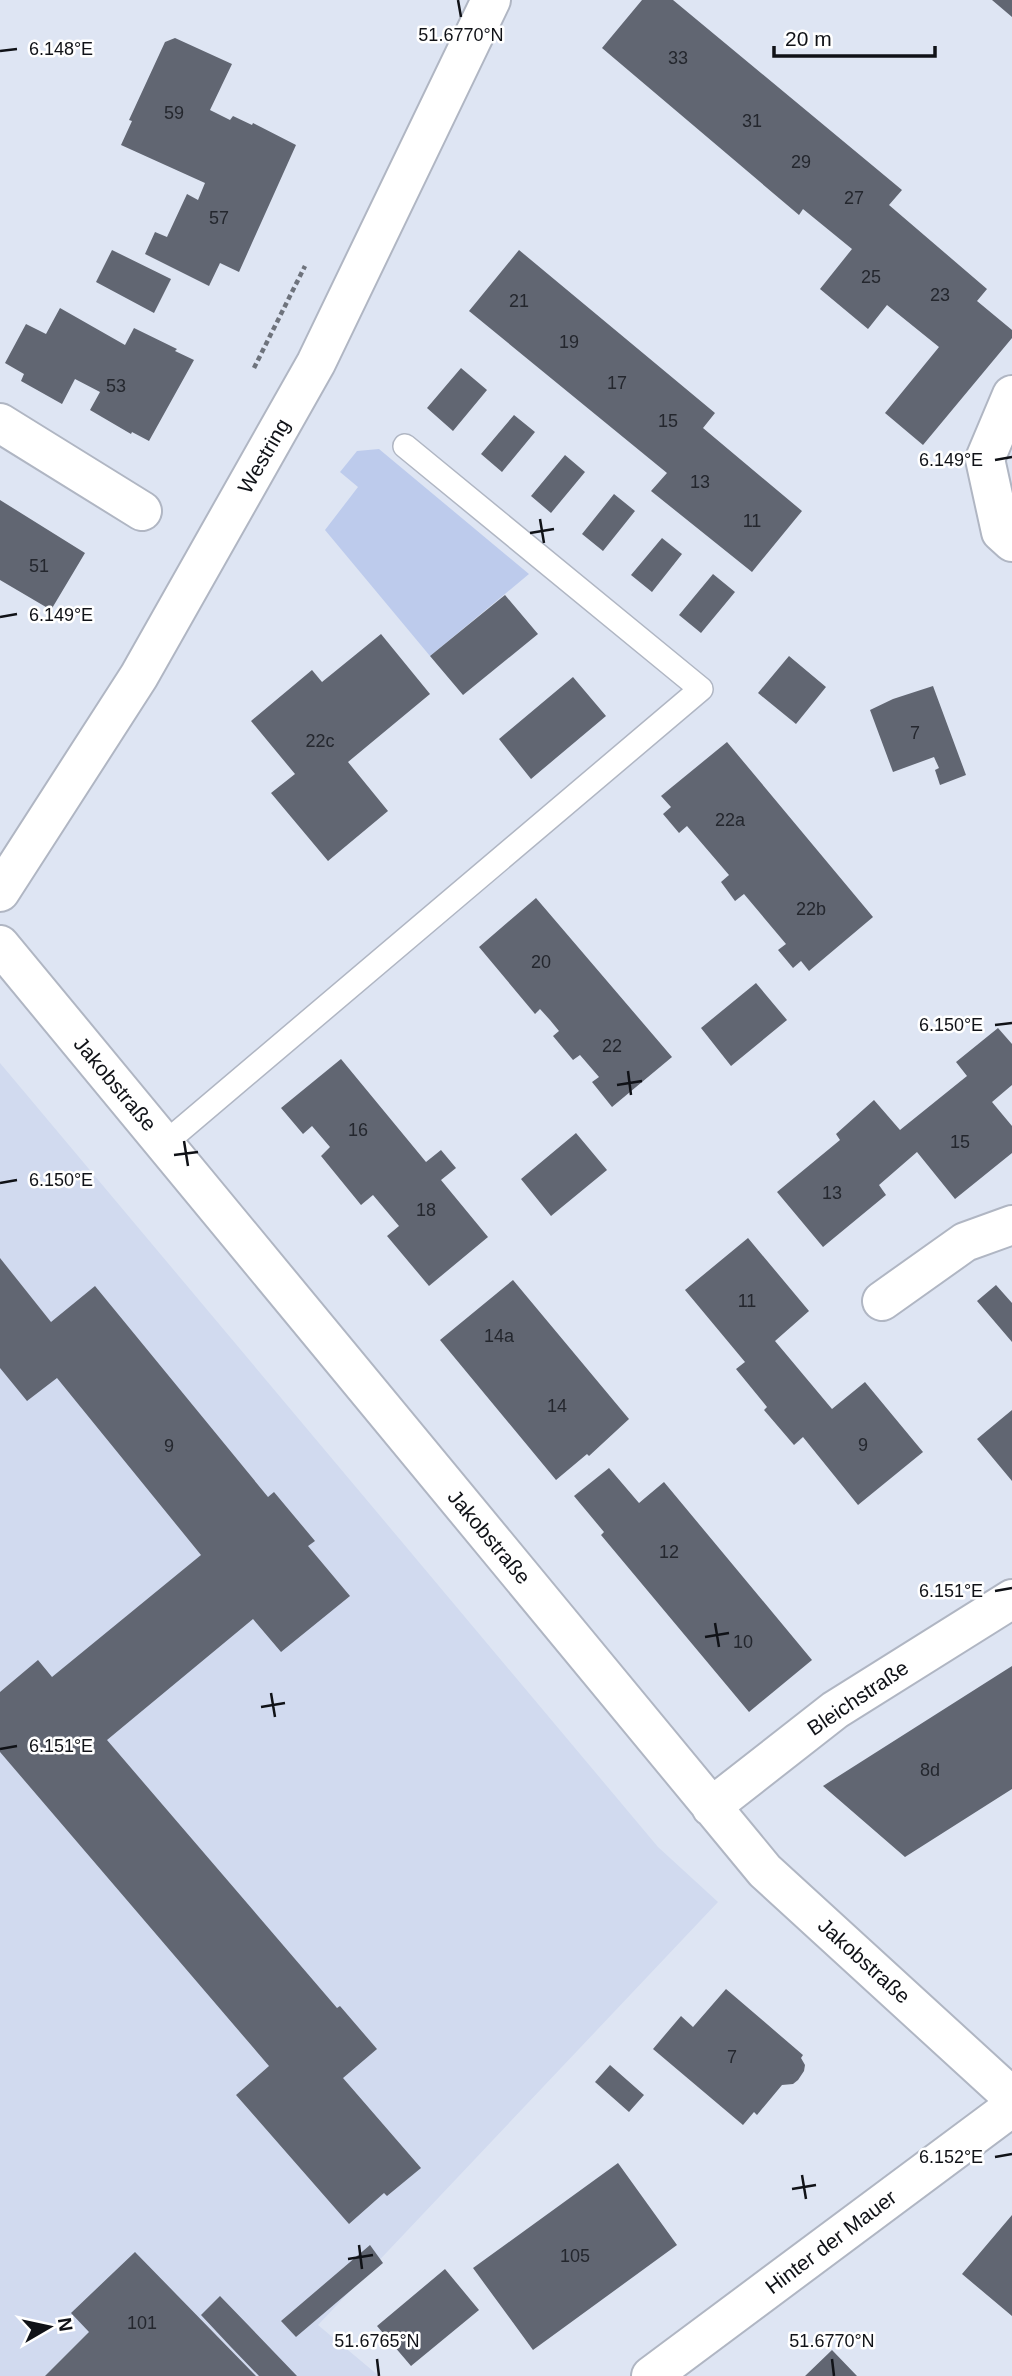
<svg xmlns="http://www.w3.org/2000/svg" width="1012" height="2376" font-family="Helvetica,sans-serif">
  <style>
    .built { fill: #d1daef }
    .green { fill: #bdcbec }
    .building { fill: #616672 }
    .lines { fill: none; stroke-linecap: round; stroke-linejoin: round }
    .service-casing { stroke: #b0b6c3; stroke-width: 26 }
    .minor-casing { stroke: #b0b6c3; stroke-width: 42 }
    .secondary-casing { stroke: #b0b6c3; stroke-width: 42 }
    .path { stroke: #6e737c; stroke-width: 4.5; stroke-dasharray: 5 3.5; stroke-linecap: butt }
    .service { stroke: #fff; stroke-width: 23 }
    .minor { stroke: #fff; stroke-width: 38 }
    .secondary { stroke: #fff; stroke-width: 38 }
    .ticks { fill: none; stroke: #101217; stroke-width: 2.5 }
    .labels { text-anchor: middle; stroke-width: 5; stroke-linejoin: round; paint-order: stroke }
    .number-label { font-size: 18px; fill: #24272e }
    .street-label { font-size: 21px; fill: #101217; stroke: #fff }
    .ticks-label { font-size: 18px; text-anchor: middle; fill: #101217; stroke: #fff; stroke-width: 5; stroke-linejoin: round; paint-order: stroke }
  </style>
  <rect width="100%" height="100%" fill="#dee5f3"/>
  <path class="built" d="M0 1063 658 1847 718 1902 318 2325 379 2376H0Z"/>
  <path class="green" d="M379 449 529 574 430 656 325 530 358 487 340 472 357 451Z"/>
  <path class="building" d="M642 0H673L902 190 889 205 987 289 977 301 1012 330V338L923 445 885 413 939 347 887 305 868 329 820 289 852 249 803 209 799 215 602 48Z
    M992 0H1012V17Z
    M175 38 232 64 210 110 230 120 233 116 252 125 253 123 296 145 239 272 220 263 209 286 145 254 155 232 167 237 187 194 198 200 205 183 121 145 132 121 129 120 165 42Z
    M112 250 171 279 154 313 96 282Z
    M519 250 715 413 703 428 802 511 752 572 651 491 667 473 469 311Z
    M60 308 125 345 134 328 177 349 175 351 194 360 149 441 132 432 131 434 90 410 100 392 75 379 62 404 21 381 24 374 5 363 26 324 46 334Z
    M461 368 487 390 453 431 427 408Z
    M514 415 535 432 502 472 481 454Z
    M565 455 585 472 551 513 531 496Z
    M614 494 635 511 603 551 582 534Z
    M0 500 85 553 51 610 0 580Z
    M662 538 682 554 652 592 631 575Z
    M713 574 735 592 701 633 679 615Z
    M505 595 538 634 463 695 430 656Z
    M381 634 430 694 348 762 388 811 328 861 271 793 295 774 251 721 312 670 322 682Z
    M789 656 826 687 796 724 758 693Z
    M573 677 606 716 531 779 499 739Z
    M933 686 966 775 940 785 935 770 939 768 934 757 893 772 870 710 893 699Z
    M727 742 873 917 809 971 801 961 793 968 778 950 786 944 744 894 735 901 721 882 729 875 687 826 679 833 663 814 671 807 661 796Z
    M536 898 672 1057 612 1107 592 1082 599 1077 580 1055 573 1060 553 1036 559 1031 550 1020 540 1009 535 1014 479 947Z
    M756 983 787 1020 731 1066 701 1028Z
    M998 1028 1012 1044V1085L992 1102 1012 1126V1153L955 1199 917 1152 879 1185 886 1195 823 1247 777 1192 840 1140 836 1134 874 1100 900 1130 967 1076 956 1062Z
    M341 1059 426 1162 441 1150 456 1168 441 1180 488 1237 429 1286 387 1236 399 1226 373 1195 361 1205 321 1156 330 1147 312 1126 303 1134 281 1108Z
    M576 1133 607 1170 551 1216 521 1179Z
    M748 1238 809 1311 775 1341 832 1409 865 1382 923 1452 858 1505 803 1437 794 1445 764 1410 767 1407 736 1369 745 1362 685 1290Z
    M0 1258 51 1322 95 1286 268 1497 274 1492 315 1541 308 1546 350 1596 281 1652 253 1619 107 1740 337 2008 340 2006 377 2049 343 2078 421 2168 387 2196 384 2193 349 2224 236 2095 269 2066 0 1752V1692L38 1660 52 1677 201 1555 57 1378 27 1401 0 1368Z
    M513 1280 629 1419 589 1456 587 1454 556 1480 440 1340Z
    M996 1285 1012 1303V1342L977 1301Z
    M1012 1410V1481L977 1439Z
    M609 1468 639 1503 664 1482 812 1660 749 1712 601 1535 604 1532 574 1496Z
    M1012 1666V1789L905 1857 823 1786Z
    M726 1989 803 2055 801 2058 805 2065 804 2071 798 2080 793 2084 782 2085 757 2115 754 2112 743 2125 653 2049 681 2016 693 2027Z
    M610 2065 644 2095 629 2112 595 2082Z
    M618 2163 677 2245 533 2350 473 2268Z
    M1012 2215V2316L962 2274Z
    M370 2245 383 2263 296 2337 281 2321Z
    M135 2252 256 2376H45L89 2332 71 2313Z
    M445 2269 479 2310 411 2366 377 2326Z
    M220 2296 250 2327 297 2376H259L230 2346 201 2315Z
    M832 2350 857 2376H805Z"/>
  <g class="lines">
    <defs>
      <path id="service" d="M164 1144 701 689 405 446"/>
      <path id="minor" d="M1012 395 985 459 1001 532 1012 542
        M0 423 142 511
        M0 945 765 1871 1012 2097
        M882 1301 965 1242 1012 1225
        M711 1807 835 1710 1012 1599
        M651 2376 1012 2107"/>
      <path id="secondary" d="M0 892 139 676 316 363 491 0"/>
    </defs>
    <use href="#service" class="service-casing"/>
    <use href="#minor" class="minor-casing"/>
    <use href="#secondary" class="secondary-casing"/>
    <path class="path" d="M254 368 305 266"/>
    <use href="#service" class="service"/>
    <use href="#minor" class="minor"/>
    <use href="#secondary" class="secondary"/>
  </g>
  <path class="ticks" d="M458 0 461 17M0 51 17 49M995 460 1012 457M540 519 544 543M530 533 554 529M0 617 17 614M995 1025 1012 1023M628 1071 631 1095M617 1085 642 1081M184 1141 188 1166M174 1155 198 1152M0 1183 17 1180M995 1591 1012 1588M715 1623 719 1647M705 1637 729 1633M271 1693 275 1717M261 1707 285 1703M0 1749 17 1746M995 2157 1012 2154M802 2175 806 2199M792 2189 816 2185M359 2245 362 2269M348 2259 373 2255M377 2359 379 2376M832 2359 834 2376"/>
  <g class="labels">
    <g class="number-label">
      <text x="678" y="64">33</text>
      <text x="174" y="119">59</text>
      <text x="752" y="127">31</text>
      <text x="801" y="168">29</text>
      <text x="854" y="204">27</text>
      <text x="219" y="224">57</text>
      <text x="871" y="283">25</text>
      <text x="940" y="301">23</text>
      <text x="519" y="307">21</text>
      <text x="569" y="348">19</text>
      <text x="617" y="389">17</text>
      <text x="116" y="392">53</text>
      <text x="668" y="427">15</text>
      <text x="700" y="488">13</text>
      <text x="752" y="527">11</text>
      <text x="39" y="572">51</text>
      <text x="915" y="739">7</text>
      <text x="320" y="747">22c</text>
      <text x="730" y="826">22a</text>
      <text x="811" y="915">22b</text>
      <text x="541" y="968">20</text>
      <text x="612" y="1052">22</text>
      <text x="358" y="1136">16</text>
      <text x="960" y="1148">15</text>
      <text x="832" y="1199">13</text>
      <text x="426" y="1216">18</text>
      <text x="747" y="1307">11</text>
      <text x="499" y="1342">14a</text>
      <text x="557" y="1412">14</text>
      <text x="863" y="1451">9</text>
      <text x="169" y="1452">9</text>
      <text x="669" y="1558">12</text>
      <text x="743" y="1648">10</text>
      <text x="930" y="1776">8d</text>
      <text x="732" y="2063">7</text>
      <text x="575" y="2262">105</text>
      <text x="142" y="2329">101</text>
    </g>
    <g class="street-label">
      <text transform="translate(264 456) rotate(-60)" y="7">Westring</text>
      <text transform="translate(115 1084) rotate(50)" y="7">Jakobstraße</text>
      <text transform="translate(489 1537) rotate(50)" y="7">Jakobstraße</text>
      <text transform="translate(858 1698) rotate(-34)" y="7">Bleichstraße</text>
      <text transform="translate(864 1961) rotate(42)" y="7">Jakobstraße</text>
      <text transform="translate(831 2242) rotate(-37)" y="7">Hinter der Mauer</text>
    </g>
  </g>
  <g class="ticks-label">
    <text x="461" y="41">51.6770°N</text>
    <text x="61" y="55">6.148°E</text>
    <text x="951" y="466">6.149°E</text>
    <text x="61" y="621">6.149°E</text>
    <text x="951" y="1031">6.150°E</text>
    <text x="61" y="1186">6.150°E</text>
    <text x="951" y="1597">6.151°E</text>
    <text x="61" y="1752">6.151°E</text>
    <text x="951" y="2163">6.152°E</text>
    <text x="377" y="2347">51.6765°N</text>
    <text x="832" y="2347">51.6770°N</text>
  </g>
  <g transform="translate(49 2327) rotate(81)" stroke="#ffffff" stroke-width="5" paint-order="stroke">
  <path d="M0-5L12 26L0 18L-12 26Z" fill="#101217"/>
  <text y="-10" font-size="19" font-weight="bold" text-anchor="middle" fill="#101217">N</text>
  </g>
  <path d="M774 46v10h161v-10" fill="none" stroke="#101217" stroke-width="3.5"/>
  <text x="785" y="46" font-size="21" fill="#101217" stroke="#ffffff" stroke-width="5" paint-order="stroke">20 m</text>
</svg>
